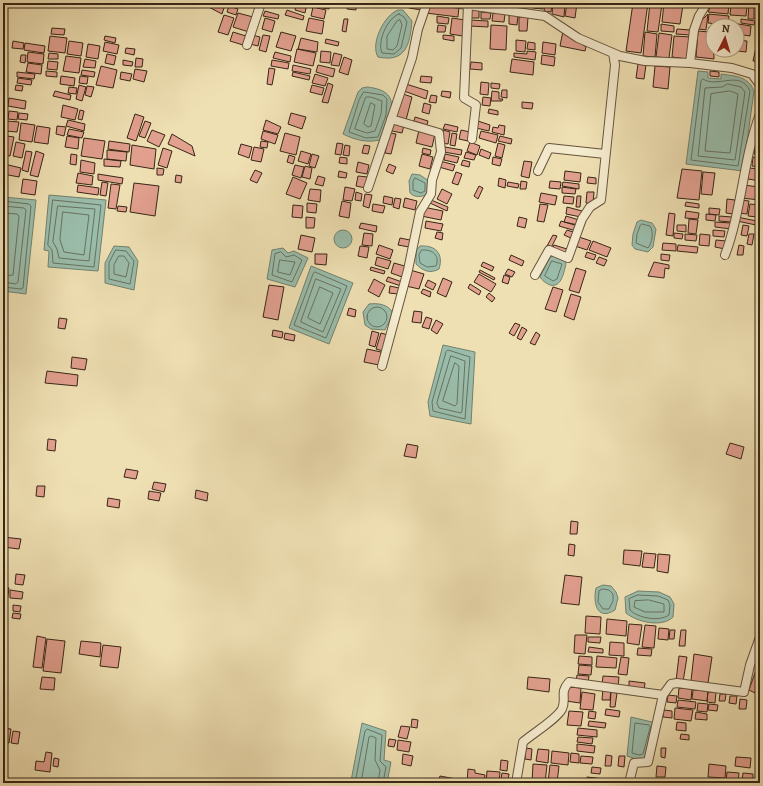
<svg xmlns="http://www.w3.org/2000/svg" width="763" height="786" font-family="Alegreya,serif">
  <style>
    .water { fill: #9abdab; stroke: #72816f }
    .lines { fill: none; stroke-linecap: round; stroke-linejoin: round }
    .shore { stroke: #687260; stroke-width: 1 }
    .building { fill: #e2a08f; stroke: #372615 }
    .minor-casing { stroke: #65543c; stroke-width: 10 }
    .minor { stroke: #f5ebce; stroke-width: 8 }
  </style>
  <rect width="100%" height="100%" fill="#efe0b3"/>
  <filter id="stains"><feTurbulence type="fractalNoise" baseFrequency=".005" numOctaves="4"/><feColorMatrix values="0 0 0 0 .2 0 0 0 0 .09 0 0 0 0 .02 0 0 0 .5 -.17"/></filter>
  <radialGradient id="worn" r=".72"><stop offset=".6" stop-color="#630" stop-opacity="0"/><stop offset="1" stop-color="#630" stop-opacity=".3"/></radialGradient>
  <path class="water" d="M398 10H403L412 21C410 44 406 63 378 57 370 44 384 15 398 10Z
    M698 71 708 72V78L721 79V74C735 76 748 76 754 91L743 171 686 164Z
    M367 87C405 91 390 116 380 140 367 143 355 140 343 134L358 92 362 88Z
    M412 174 420 175 429 181 428 194C422 197 415 198 410 193L409 181Z
    M49 195 106 200 98 271 48 267 49 251 44 250Z
    M3 197 36 200 26 294 3 291Z
    M641 220 652 223 656 229 653 247 648 252 635 249 632 245 633 234 637 222Z
    M334 239a9 9 0 1 1 18 0a9 9 0 1 1-18 0Z
    M114 246 129 247 138 261 134 290 105 283V263Z
    M420 246C435 245 444 253 439 269 430 274 423 271 416 264V251Z
    M283 248 288 253 294 251 308 258 295 287 267 279 272 250Z
    M555 256 564 259 566 264C564 271 562 288 550 285 545 283 542 280 540 277L550 257Z
    M311 266 353 283 329 344 289 328Z
    M369 304C378 303 388 304 393 313L385 330 371 329 365 325 363 312Z
    M443 345 475 352 471 424 430 416 428 402Z
    M603 585 611 586 616 592 618 598 615 610C596 622 593 601 596 588Z
    M638 591 659 592 670 597 674 604 673 617C662 628 637 622 626 613L625 597Z
    M631 717 656 723 647 758 639 760 627 756Z
    M362 723 386 731 384 760 391 762 387 783H360L351 781Z"/>
  <g class="lines">
    <path class="shore" d="M399 14 404 17 407 22 401 48 394 54 382 53C377 42 387 18 399 14Z
      M400 20 402 25 397 46 393 50 387 49V36L397 21Z
      M703 79C717 89 740 69 750 91L738 166 691 160 701 81Z
      M728 84 741 87 745 92 735 160 698 156 705 88 722 87Z
      M730 91 738 94 730 153 705 151 711 94Z
      M364 92 383 95 387 99 386 115 378 137 366 138 349 132 359 100Z
      M366 97H371L382 101 381 114 375 131 367 133 355 129Z
      M371 103 375 105 371 126 368 127 364 124Z
      M415 178 425 183V191L421 193 413 190V182Z
      M53 200 101 205 94 267 53 263 52 250 48 245Z
      M3 201 29 204 31 206 23 288 21 289 3 287
      M3 206 24 208 26 210 18 282 16 284 3 282
      M58 206 95 209 89 261 59 258 57 249 53 242Z
      M63 212 89 215 84 255 64 252 60 240Z
      M3 213 17 214 19 216 13 275 3 276
      M642 224 650 226C654 232 652 243 648 248L636 243 637 234 640 226Z
      M116 250 126 251 134 261 130 284 109 279V263Z
      M422 250C433 249 440 256 436 266L427 267 420 263 419 255Z
      M281 252 286 257 294 255 302 260 292 282 272 275 275 254Z
      M119 256H124L129 263 126 277 114 274V265Z
      M280 260 295 262 290 275 278 272Z
      M552 261 562 264 557 279 553 281 545 276Z
      M315 272 347 286 326 338 294 325 313 274Z
      M316 279 341 289 323 332 301 322Z
      M320 287 333 293 320 324 308 318Z
      M367 317a10 10 0 1 1 20 0a10 10 0 1 1-20 0Z
      M448 350 470 357 465 419 433 411 432 402 446 352Z
      M451 356 465 361 462 411 461 413 439 408 437 403Z
      M455 363 459 366 457 404 455 406 443 401Z
      M603 589 609 590 613 594V601L609 609H603L598 602 599 591Z
      M638 595 658 596 668 600 670 605 669 615C659 622 638 618 630 610L629 599Z
      M649 600 664 604V612H645L634 607 635 601Z
      M650 728 643 754 639 755 632 753 635 723 649 725 651 728
      M355 783 365 731 367 729 382 735 380 761 386 767 383 783
      M361 783 369 737 371 736 376 738 375 760 380 770 378 783"/>
  </g>
  <path class="building" d="M201 3H214L224 8 222 14Z
    M312 3H330L329 9 312 6Z
    M347 3H356V10L347 9Z
    M410 3H422L421 10 409 8Z
    M428 3 459 6 458 17 426 13Z
    M534 3H543V9L533 8Z
    M545 3H552L551 12 544 11Z
    M553 3H565L564 17 552 14Z
    M567 3H577L575 18 565 16Z
    M633 3H648L641 53 626 51Z
    M650 3 662 4 658 32 647 31Z
    M664 3 683 5 680 24 662 22Z
    M712 3H729L728 14 708 12Z
    M749 3H754V19H748Z
    M731 4 747 6 746 16 730 15Z
    M296 5 306 8 305 13 295 10Z
    M229 6 238 9 236 15 227 12Z
    M313 7 326 10 324 19 311 16Z
    M470 9 479 10V18H470Z
    M287 10 304 16 303 20 285 15Z
    M265 11 279 15 278 19 263 16Z
    M481 12 491 13 490 19H481Z
    M238 13 253 17 249 32 233 27Z
    M493 13 505 14 504 22 492 21Z
    M708 14 706 30 699 29 701 21Z
    M709 14 729 16 728 25 708 23Z
    M224 15 234 18 228 35 218 32Z
    M509 15H518L517 25 509 24Z
    M437 16 449 18 448 24 437 23Z
    M519 17H528L527 31H519Z
    M265 18 275 21 272 32 262 29Z
    M309 18 324 21 322 34 306 31Z
    M452 18 465 20 463 36 450 34Z
    M344 19H348L346 32 342 31Z
    M741 19 755 21 754 25 741 23Z
    M470 20 488 21V27L470 26Z
    M732 23 751 26 750 36 737 34V26H731Z
    M661 24 674 26V32L661 31Z
    M438 25 446 26 445 32H437Z
    M491 25 507 26 506 50 490 49Z
    M709 27H713L714 59 696 57 698 31 709 32Z
    M52 28 65 29 64 35 51 34Z
    M677 29 690 30V35L676 34Z
    M760 29V62L753 61Z
    M563 31 586 47 585 51 560 46Z
    M233 32 246 36 243 45 230 41Z
    M281 32 296 36 291 51 276 47Z
    M645 32 657 34 655 57 643 56Z
    M659 33 672 35 669 58 656 57Z
    M252 35 260 37 258 46 250 44Z
    M263 35 270 36 266 52 259 50Z
    M443 35 454 36V41L443 39Z
    M50 36 67 38 65 53 48 51Z
    M105 36 116 38 115 43 104 40Z
    M674 36 690 37 687 59 672 57Z
    M301 38 318 42 317 52 298 49Z
    M326 39 339 42 338 46 325 43Z
    M516 40 526 41 525 52 516 51Z
    M737 40 747 41 746 52 730 50H737Z
    M13 41 24 43 23 49 12 48Z
    M69 41 83 43 81 56 67 54Z
    M105 42 119 45 117 54 103 51Z
    M528 42 535 43V50L527 49Z
    M543 42 556 44 555 55 542 53Z
    M25 43 45 46 44 53 24 50Z
    M88 44 100 46 98 59 86 57Z
    M126 48 135 49 134 55 125 53Z
    M297 49 316 53 313 66 294 62Z
    M321 51 331 52 330 63 320 62Z
    M527 51 536 52 535 60 514 57V53L527 54Z
    M28 52 44 54 43 64 27 62Z
    M275 52 291 56 290 62 273 58Z
    M49 53 58 54V59H48Z
    M334 53 342 55 339 66 331 65Z
    M107 54 116 56 114 65 105 63Z
    M21 55H26L25 63 20 62Z
    M542 55 555 57 554 66 541 64Z
    M66 56 81 58 79 73 63 71Z
    M344 57 352 60 348 75 339 72Z
    M136 58 143 59 142 67H135Z
    M85 59 96 61 95 68 83 67Z
    M512 59 534 62 533 75 510 72Z
    M123 60 133 62 132 66 123 65Z
    M272 60 289 63 288 69 271 66Z
    M48 61 58 62 57 70 47 69Z
    M471 62 482 63V70L470 69Z
    M28 63 42 65 41 74 26 72Z
    M638 64 646 65 644 79 636 78Z
    M293 65 311 69 310 74 292 71Z
    M318 65 335 69 333 77 316 72Z
    M101 66 117 70 113 88 96 85Z
    M655 66 670 67 668 89 653 87Z
    M269 68 275 69 272 85 267 84Z
    M135 69 147 71 144 82 133 79Z
    M82 70 95 72 94 77 81 75Z
    M46 71 57 72V77L46 76Z
    M710 71 719 72V77L710 76Z
    M17 72 35 74 34 79 17 77Z
    M121 72 132 74 130 81 120 79Z
    M293 72 310 76 309 80 292 76Z
    M315 74 328 78 325 86 312 83Z
    M61 76 75 78 74 86 60 84Z
    M80 76 88 77 87 84 79 83Z
    M421 76 432 77 431 83 420 82Z
    M18 78 32 80 31 85 17 83Z
    M481 82 489 83 488 95 480 94Z
    M328 83 333 85 328 103 322 102Z
    M491 83 500 84 499 89 491 88Z
    M406 84 428 91 426 99 404 91Z
    M16 85 23 86 22 91 15 90Z
    M79 85 86 87 82 101 76 99Z
    M312 85 324 88 322 95 310 92Z
    M87 86 94 87 91 97 85 95Z
    M69 87 77 88 76 94 68 93Z
    M502 90H507V98L501 97Z
    M55 91 71 95 70 100 53 96Z
    M442 91 451 92 450 98 441 96Z
    M492 91 499 92V99H503L502 101H491Z
    M403 94 412 97 406 120 396 117Z
    M431 95 437 96 436 103 429 102Z
    M483 97 491 98 490 106 482 105Z
    M9 98 26 101 25 109 8 106Z
    M522 102 533 103 532 109 522 108Z
    M424 103 431 105 429 114 422 112Z
    M63 105 78 109 75 120 61 117Z
    M489 109 498 111V115L488 113Z
    M80 110 84 111 82 120 78 119Z
    M9 111 18 112 17 120 8 119Z
    M19 113 28 114 27 120 18 119Z
    M291 113 306 117 302 129 288 124Z
    M135 114 144 117 136 141 127 138Z
    M415 117 428 121 427 125 414 121Z
    M68 120 85 124 84 131 66 126Z
    M266 120 281 127 278 134 263 130Z
    M6 121 19 122 17 132 5 131Z
    M145 121 151 123 145 138 139 136Z
    M478 121 490 125 489 131 476 128Z
    M21 123 35 125 32 142 19 140Z
    M394 123 404 125 402 133 392 131Z
    M445 124 458 127 457 132 443 129Z
    M499 125 505 126 504 135 492 132 493 127 498 128Z
    M37 126 50 128 48 144 34 142Z
    M57 126 66 127 64 136 56 134Z
    M69 129 84 132 82 138 67 135Z
    M152 130 165 135 159 147 147 141Z
    M419 130 435 134 432 147 416 143Z
    M443 130 450 132 448 144 441 143Z
    M461 130 470 132 468 141 459 139Z
    M263 131 278 135 275 144 261 139Z
    M481 131 498 135 496 143 479 138Z
    M285 133 300 137 296 155 280 151Z
    M390 133 396 134 391 154 385 153Z
    M452 133 457 134 455 146 450 145Z
    M172 134 192 146 195 156 168 144Z
    M7 136 14 137 10 156 3 155Z
    M67 136 79 138 78 149 65 147Z
    M500 136 512 139 511 144 498 141Z
    M84 138 105 141 102 159 81 156Z
    M109 141 130 144 129 152 108 149Z
    M261 141 268 142 267 148 260 147Z
    M16 142 25 144 22 158 13 156Z
    M470 142 480 146 477 155 467 151Z
    M337 143 343 144 341 155 335 154Z
    M498 143 505 145 502 158 495 156Z
    M241 144 252 147 249 158 238 154Z
    M132 145 156 149 154 169 130 165Z
    M345 145 350 146 349 156 343 155Z
    M364 145 370 146 368 154 362 153Z
    M755 146H760V155L754 154Z
    M254 147 264 149 261 162 251 160Z
    M445 147 462 150 461 155 444 152Z
    M163 148 172 151 167 168 158 165Z
    M423 148 431 150 430 155 422 153Z
    M481 149 491 153 489 159 479 155Z
    M107 150 127 152 126 161 107 159Z
    M26 151 32 152 28 172 22 170Z
    M36 151 44 154 38 177 30 175Z
    M301 151 311 154 308 164 298 161Z
    M466 152 476 155 474 160 464 158Z
    M71 154 77 155 76 165 70 164Z
    M312 154 319 156 315 168 309 166Z
    M422 154 433 157 430 169 419 166Z
    M445 154 459 157 457 163 444 160Z
    M289 155 295 157 293 164 287 162Z
    M340 157 347 158V164L339 163Z
    M493 157 502 159 500 166 492 164Z
    M753 157 760 158V167L752 166Z
    M104 159 121 161 120 167 104 166Z
    M81 160 95 163 94 174 80 172Z
    M463 160 470 162 469 167 461 165Z
    M440 161 455 165 453 171 439 167Z
    M524 161 532 162 529 178 521 176Z
    M358 162 369 165 367 174 356 172Z
    M4 164 21 168 19 177 3 174Z
    M389 164 396 167 393 174 386 171Z
    M295 165 304 167 301 178 292 175Z
    M305 166 312 168 310 179 302 177Z
    M157 168 164 169 163 175H157Z
    M749 168 760 169V181L748 179Z
    M682 169 702 171 699 200 677 198Z
    M255 170 262 173 257 183 250 180Z
    M339 171 347 173 346 178 338 177Z
    M565 171 581 173 580 182 564 180Z
    M456 172 462 174 458 185 452 183Z
    M703 172 715 173 712 195 701 194Z
    M78 173 93 176 92 185 76 183Z
    M98 174 123 178 122 184 98 180Z
    M176 175 182 176 181 183 175 182Z
    M318 176 325 178 323 186 315 184Z
    M358 176 368 177 366 188 356 186Z
    M293 177 307 183 300 199 286 194Z
    M588 177 596 178V184L587 183Z
    M499 178 506 180 505 188 498 186Z
    M23 179 37 181 35 195 21 193Z
    M521 181 527 182 526 189H520Z
    M550 181 561 182 560 189 549 188Z
    M102 182 108 183 106 196 100 195Z
    M508 182 519 184 518 188 507 186Z
    M563 182 579 184V189L562 186Z
    M134 183 159 186 155 216 130 212Z
    M111 184 120 185 116 209 108 208Z
    M78 185 99 188 98 195 77 192Z
    M743 185 760 187V200L741 198Z
    M479 186 483 188 478 199 474 196Z
    M345 187 355 189 352 201 343 200Z
    M562 187 576 189 575 194 562 193Z
    M310 189 321 190 320 202 308 200Z
    M442 189 452 194 447 204 437 199Z
    M356 192 362 194 361 201 355 200Z
    M587 192H594L593 204 586 203Z
    M541 193 557 196 555 205 539 202Z
    M365 194 372 195 369 208 363 206Z
    M384 196 393 198 392 205 383 203Z
    M564 196 574 197 573 204 563 203Z
    M577 196H581L580 207H576Z
    M395 198 401 199 399 209 393 207Z
    M405 198 417 201 415 210 403 207Z
    M727 199 735 200 733 214 726 213Z
    M431 200 448 207 447 211 430 203Z
    M740 200 749 201 747 214 737 213Z
    M342 201 351 203 349 218 339 216Z
    M686 202 699 204V208L685 206Z
    M307 203 317 204 316 213 307 212Z
    M373 204 385 206 383 213 372 211Z
    M540 204 548 205 544 222 537 221Z
    M750 204 759 205 757 217 748 216Z
    M293 205 303 206 302 218 292 217Z
    M118 206 127 207 126 212 117 211Z
    M423 207 443 211 441 220 421 216Z
    M567 207 582 211 581 217 566 214Z
    M709 208 720 209 719 215 709 214Z
    M686 211 699 213 698 219 685 218Z
    M669 213 675 214 673 236 666 235Z
    M706 214 716 215 715 221 706 220Z
    M566 216 579 220 578 225 564 222Z
    M719 216 732 217 731 222 719 221Z
    M306 217 315 218 314 228H306Z
    M519 217 527 219 525 228 517 226Z
    M737 217 757 221 756 225 737 221Z
    M689 219 698 220 696 234 688 233Z
    M426 221 443 224 441 231 425 228Z
    M561 221 578 226 576 231 559 226Z
    M715 222 731 223V229L715 227Z
    M361 223 377 226 376 232 359 228Z
    M677 225H686V232L677 231Z
    M743 225 749 226 747 236 741 235Z
    M567 230 576 233 573 239 564 235Z
    M713 230 725 231 724 237 713 236Z
    M437 232 443 233 442 240 435 238Z
    M364 233 373 234 372 246 362 245Z
    M674 233 683 234 682 239 674 238Z
    M685 234 697 235 696 241 685 240Z
    M700 234 710 235 709 246 699 245Z
    M749 234H754L752 245 747 244Z
    M301 235 315 238 312 252 298 249Z
    M553 235 557 236 551 248 547 246Z
    M579 237 591 241 587 250 575 246Z
    M400 238 410 240 409 247 398 245Z
    M716 240 726 241 725 249 715 247Z
    M593 241 611 248 607 257 589 250Z
    M663 243 676 244V251L662 250Z
    M379 245 393 250 390 259 376 254Z
    M554 245 567 249 566 254 552 250Z
    M678 245 698 247 697 253 677 251Z
    M739 245 744 246 743 255H737Z
    M360 246 369 247 367 258 358 256Z
    M587 252 596 255 594 260 585 257Z
    M315 254H327L326 265 315 264Z
    M661 254 670 255 669 261 661 260Z
    M511 255 524 261 522 266 509 260Z
    M377 257 391 261 388 269 375 265Z
    M599 257 607 260 604 266 596 263Z
    M483 262 494 267 492 271 481 266Z
    M654 262 669 265V269L665 268 664 278 648 276Z
    M758 262H760V280H756Z
    M394 263 408 267 405 278 391 273Z
    M371 267 385 271 384 274 370 270Z
    M576 268 586 271 579 293 569 290Z
    M508 269 515 272 512 277 505 274Z
    M410 270 424 274 419 289 406 286Z
    M480 270 495 278 494 280 479 272Z
    M479 274 496 284 491 292 474 282Z
    M504 275 510 277 508 284 502 282Z
    M388 277 402 282 401 286 386 281Z
    M443 278 452 282 446 297 437 293Z
    M374 279 385 285 379 297 368 291Z
    M428 280 436 284 433 290 425 286Z
    M470 284 481 291 479 295 468 288Z
    M269 285 284 287 278 320 263 317Z
    M390 286 399 288 398 294 389 293Z
    M553 287 563 290 556 312 545 309Z
    M423 289 431 292 430 297 421 293Z
    M489 293 495 298 492 302 486 297Z
    M571 294 581 297 574 320 564 316Z
    M349 308 356 310 355 317 347 315Z
    M414 311 422 312 421 323 412 322Z
    M426 317 432 319 429 329 422 327Z
    M59 318 67 319 65 329 58 328Z
    M436 320 443 324 437 334 431 330Z
    M515 323 520 325 514 336 509 333Z
    M522 327 527 330 521 340 517 338Z
    M273 330 283 332 282 338 272 336Z
    M372 331 379 333 375 347 369 345Z
    M536 332 540 335 535 345 530 343Z
    M285 333 295 335 294 341 284 339Z
    M381 333 388 335 383 351 376 349Z
    M367 349 381 352 379 365 364 362Z
    M72 357 87 359 85 370 71 368Z
    M47 371 78 375 77 386 45 383Z
    M48 439 56 440 55 451 47 450Z
    M730 443 744 447 741 459 726 454Z
    M407 444 418 446 416 458 404 456Z
    M3 468 7 469 6 481H3Z
    M126 469 138 471 136 479 124 477Z
    M154 482 166 484 164 492 152 489Z
    M37 486H45L44 497 36 496Z
    M196 490 208 493 207 501 195 498Z
    M149 491 161 493 159 501 148 499Z
    M108 498 120 500 119 508 107 506Z
    M571 521 578 522 577 534H570Z
    M3 537 21 539 19 549 3 547Z
    M569 544 575 545 574 556 568 555Z
    M624 550 642 551 640 566 623 564Z
    M644 553 656 554 654 568 642 567Z
    M658 554 670 555 668 573 657 571Z
    M16 574 25 575 23 585 15 584Z
    M565 575 582 577 579 605 561 603Z
    M3 587 9 588 7 603H3Z
    M10 590 23 592 22 599 10 598Z
    M13 605 21 606 20 612 13 611Z
    M13 613 21 614 20 619 12 618Z
    M586 616 601 617 600 634 585 633Z
    M607 619 627 621 626 636 606 634Z
    M629 624 642 625 639 645 627 643Z
    M645 625 656 626 654 648 642 647Z
    M659 628 669 629 668 640 658 639Z
    M670 630H675L674 639H669Z
    M681 630H686L685 646H679Z
    M575 635H587L585 654 574 653Z
    M37 636 46 638 42 668 33 667Z
    M588 637H601L600 643 588 642Z
    M47 639 65 641 61 673 43 671Z
    M81 641 101 643 100 657 79 654Z
    M610 642 624 643V656L609 655Z
    M103 645 121 647 118 668 100 666Z
    M589 647 603 649V653L588 652Z
    M638 648 652 649 651 656 637 655Z
    M694 654 712 657 708 683 691 681Z
    M579 656 592 657V665L578 664Z
    M597 656 617 658 616 668 596 667Z
    M679 656 687 657 683 682 676 681Z
    M621 657 629 658 627 675 618 674Z
    M579 665 592 666 591 675 578 674Z
    M757 667 760 669V685L757 694 749 690Z
    M577 675 589 676 588 683 576 682Z
    M603 676 619 677 618 687 602 685Z
    M42 677 55 678 54 690 40 689Z
    M528 677 550 679 549 692 527 689Z
    M629 681 645 683 644 691 629 689Z
    M568 687 581 688 580 703 566 701Z
    M603 688 611 689 610 700H602Z
    M679 688 692 689 691 700 678 698Z
    M693 690 708 691 707 701 692 699Z
    M582 692 595 694 593 710 580 709Z
    M611 692 617 693 615 707H610Z
    M708 692H716L715 703 707 702Z
    M720 694H726L725 701H719Z
    M668 695 677 696 676 703 667 702Z
    M730 696H737L736 704 729 703Z
    M740 699 747 700 746 709H739Z
    M678 700 696 702 695 709 677 707Z
    M698 703 708 704 707 712 697 711Z
    M709 704 718 705 717 711 708 710Z
    M675 708 693 710 691 721 674 719Z
    M606 709 620 711 619 717 605 715Z
    M664 710 672 711V718L663 717Z
    M569 711 583 712 581 726 567 725Z
    M589 711 596 712 595 719 588 718Z
    M696 712 707 714V720L695 719Z
    M412 719 418 720 417 728 411 727Z
    M589 721 606 723 605 728 588 726Z
    M677 722 686 723V731L676 730Z
    M401 726 410 727 407 739 398 737Z
    M3 728 11 729 9 743H3Z
    M578 728 597 730V737L577 735Z
    M13 731 20 732 18 744 11 743Z
    M681 734 689 735V740L680 739Z
    M578 737 593 738 592 744 577 742Z
    M389 739 396 740 394 747 388 746Z
    M398 740 411 742 409 752 397 750Z
    M577 744 595 746 594 753 577 751Z
    M526 748 532 749 531 760 525 759Z
    M661 748H666L665 758 661 757Z
    M538 749 549 750 548 763 536 761Z
    M552 751 569 753 568 765 551 763Z
    M46 752 52 753 50 772 35 770 36 761 44 762Z
    M571 753 579 754V763L570 762Z
    M403 754 413 756 411 766 402 764Z
    M606 755 612 756 611 766H605Z
    M581 756 593 757 592 764 580 763Z
    M619 756H625L624 767 618 766Z
    M736 757 751 758 750 768 735 766Z
    M54 758 59 759 58 767 53 766Z
    M501 760 508 761 507 771 500 770Z
    M533 764 547 765 545 783 532 782Z
    M709 764 726 766 725 778 708 777Z
    M550 765 559 766 557 783 548 782Z
    M657 766 666 767 665 777H656Z
    M592 767 601 768 600 774 591 773Z
    M468 769 475 770V773L485 775 484 783H467Z
    M487 771 500 772 499 783H486Z
    M727 772 739 773 738 783 726 782Z
    M502 773 509 774 508 780 501 779Z
    M743 773 753 774V782L742 781Z
    M440 776 456 779 455 783H438Z
    M587 777 605 779V783H587Z
    M695 779 710 781V783H695Z
    M5 780 26 781V783H5Z"/>
  <g class="lines">
    <defs>
      <path id="minor" d="M453 3 545 16 578 38 620 56 645 61 690 63 732 68 752 74 760 85
        M468 5 464 98 476 105 472 139
        M247 45 261 3
        M690 63 694 30 699 16 707 3
        M538 171 549 148 605 154
        M368 188 412 58 418 29 427 3
        M725 255C742 210 743 159 760 114
        M535 275 549 250 568 258 582 219 590 207 601 200 615 65 613 53
        M382 366 408 270 420 212 431 194 432 180 441 152 439 133 391 119
        M516 783 523 742C532 734 557 719 562 709 567 698 559 693 569 682L663 695
        M629 783 634 763 648 762 663 695 671 684 677 683 744 692 750 665 760 637"/>
    </defs>
    <use href="#minor" class="minor-casing"/>
    <use href="#minor" class="minor"/>
  </g>
  <rect width="763" height="786" fill="none" stroke="#efe0b3" stroke-width="16"/>
  <rect x="4" y="4" width="755" height="778" fill="none" stroke="#372615" stroke-width="2"/>
  <rect x="8" y="8" width="747" height="770" fill="none" stroke="#372615"/>
  <g transform="translate(725 38) rotate(5)"><circle r="19" fill="#f5ebce" stroke="#a99c84"/>
  <path d="M0-3L7 15L0 10L-7 15Z" fill="#8f2418"/>
  <text y="-6" font-size="11" font-weight="bold" text-anchor="middle" fill="#372615">N</text>
  </g>
  <rect width="100%" height="100%" filter="url(#stains)"/>
  <rect width="100%" height="100%" fill="url(#worn)"/>
</svg>
